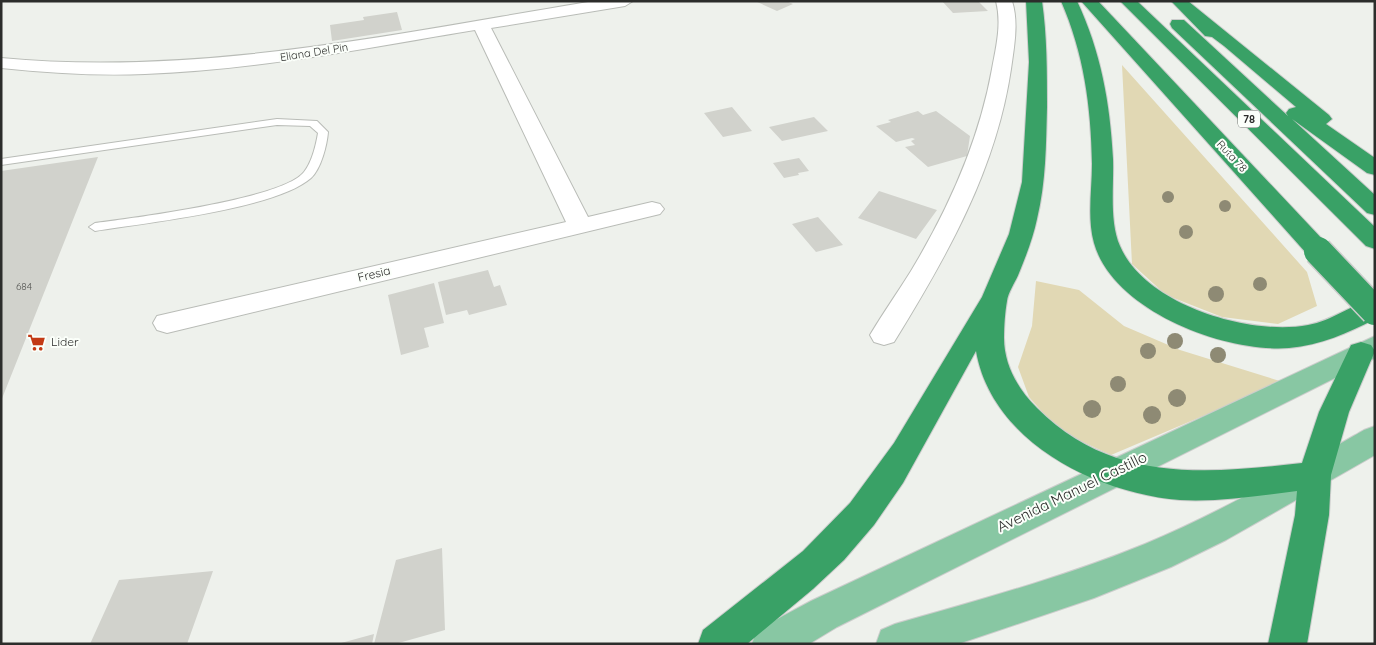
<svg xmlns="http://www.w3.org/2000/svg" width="1376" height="645" font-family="Quicksand,sans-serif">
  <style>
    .green { fill: #e1d8b4 }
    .building { fill: #d1d2cc }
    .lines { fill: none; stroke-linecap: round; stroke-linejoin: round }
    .service-casing { stroke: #b9bcb7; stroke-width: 2 }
    .minor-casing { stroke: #b9bcb7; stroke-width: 2 }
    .primary-casing { stroke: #cccdcc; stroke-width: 2 }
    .motorway-casing { stroke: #cccdcc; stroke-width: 2 }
    .service { fill: #fff; fill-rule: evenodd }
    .minor { fill: #fff; fill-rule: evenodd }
    .primary { fill: #88c7a3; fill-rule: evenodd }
    .motorway { fill: #39a166; fill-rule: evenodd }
    .motorway-bridge-far1-casing { stroke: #cccdcc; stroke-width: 24; stroke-linecap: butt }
    .motorway-bridge-casing { stroke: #cccdcc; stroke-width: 31; stroke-linecap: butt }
    .motorway-bridge-far1 { stroke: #39a166; stroke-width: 22 }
    .motorway-bridge { stroke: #39a166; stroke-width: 28 }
    .tree { fill: #8e8a74 }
    .labels { text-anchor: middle; stroke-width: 4; stroke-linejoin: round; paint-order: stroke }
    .number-label { font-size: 10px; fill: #555653 }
    .far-street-label { font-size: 11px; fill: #2c2d2b; stroke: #fbfffa }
    .shield { fill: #fbfffa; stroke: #6a6c69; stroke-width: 1 }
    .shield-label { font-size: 11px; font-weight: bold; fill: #2c2d2b }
    .street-label { font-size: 12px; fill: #2c2d2b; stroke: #fbfffa }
    .poi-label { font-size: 12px; fill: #2c2d2b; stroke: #fbfffa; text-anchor: start }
    .near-street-label { font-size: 15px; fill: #2c2d2b; stroke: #fbfffa }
  </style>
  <rect width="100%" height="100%" fill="#eef1ec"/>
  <path class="green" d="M1122 65 1307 272 1317 306 1278 324 1222 317 1166 295 1132 264Z
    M1036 281 1079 290 1124 326 1180 350 1283 382 1111 455 1059 431 1029 397 1018 367 1032 326Z"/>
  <path class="building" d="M755 1H786L793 4 777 11Z
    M942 1H978L988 11 953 13Z
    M397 12 402 30 332 41 330 25 364 20 363 17Z
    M732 107 752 131 723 137 704 113Z
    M918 111 923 115 936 111 970 136 967 156 928 167 905 147 915 145 911 141 915 139 912 138 896 142 876 126 891 122 888 120Z
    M814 117 828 131 782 141 769 127Z
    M98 157 1 401V171Z
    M799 158 809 171 798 173 799 175 784 178 773 163Z
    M879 191 937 210 916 239 858 218Z
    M818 217 843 245 816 252 792 224Z
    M488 270 494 287 500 285 507 305 469 315 467 310 446 315 438 282Z
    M434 283 444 323 424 328 429 347 401 355 388 295Z
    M442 548 445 630 395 644H374L396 560Z
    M213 571 187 644H90L119 580Z
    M374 634 372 644H341V643Z"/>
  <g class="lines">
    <defs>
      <path id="service" d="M277 119 317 121 328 132C327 145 321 169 311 178 276 209 144 223 95 231L89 227 95 223C133 218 283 199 304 172 312 162 316 145 318 133L310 126 277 125 1 165V159Z"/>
      <path id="minor" d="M594 1H633L625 6 491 28 588 217 652 202 660 204 664 209 660 214 167 333 157 330 153 323 157 316 566 222 475 30C366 48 256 70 145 74 97 76 49 73 1 68V58C200 77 398 33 594 1Z
        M996 1H1012C1019 23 1014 47 1011 69 996 170 947 256 894 342L884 345 874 342 870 335C883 313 898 292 911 271 949 208 979 141 992 69 996 47 1002 24 996 1Z"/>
      <path id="primary" d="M1375 336V358L837 627 809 644H752L757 630 811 601Z
        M1375 426V455L1226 540 1171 567 1094 598 958 644H876L881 630 895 624C979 600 1064 577 1145 544 1221 512 1292 471 1364 430Z"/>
      <path id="motorway" d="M1026 1H1042C1047 36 1047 71 1047 107 1046 145 1046 182 1037 219 1033 238 1026 256 1019 273 1016 281 1008 292 1007 301 1005 312 1004 326 1004 338 1004 365 1018 389 1037 408 1111 483 1206 474 1302 463L1319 412 1351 345 1361 342 1371 345 1375 351 1349 412 1331 475 1329 515 1307 644H1268L1295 515 1297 491C1258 496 1219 502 1180 500 1096 493 992 442 976 351L903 483 874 525 844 560 813 589 747 644H698L703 630 803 551 850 503 894 443 982 297 1009 234 1022 182 1029 62Z
        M1061 1H1077C1101 52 1110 103 1113 159 1114 186 1109 221 1120 246 1145 305 1250 336 1308 325 1332 321 1352 304 1375 298V319C1348 333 1321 345 1289 348 1225 353 1113 311 1094 243 1087 218 1092 189 1092 164 1091 106 1084 54 1061 1Z
        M1081 1H1098L1325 242 1328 248 1325 254 1316 256 1307 254Z
        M1120 1H1137L1375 227V249L1366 246Z
        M1171 1H1188L1329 115 1332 119 1326 124 1375 158V175L1367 173 1292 119 1375 195V215L1367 213 1172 28 1170 24 1172 20H1184L1288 116 1286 113 1289 109 1296 107 1224 46 1212 37 1205 36Z"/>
    </defs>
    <use href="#service" class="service-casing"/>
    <use href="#minor" class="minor-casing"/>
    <use href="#primary" class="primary-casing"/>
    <use href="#motorway" class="motorway-casing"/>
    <use href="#service" class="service"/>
    <use href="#minor" class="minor"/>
    <use href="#primary" class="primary"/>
    <use href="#motorway" class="motorway"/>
    <defs>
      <path id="motorway-bridge-far1" d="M1316 248 1320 252"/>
      <path id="motorway-bridge" d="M1318 251 1375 311"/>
    </defs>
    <use href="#motorway-bridge-far1" class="motorway-bridge-far1-casing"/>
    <use href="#motorway-bridge" class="motorway-bridge-casing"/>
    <use href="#motorway-bridge-far1" class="motorway-bridge-far1"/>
    <use href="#motorway-bridge" class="motorway-bridge"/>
  </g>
  <g class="tree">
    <circle cx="1168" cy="197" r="6"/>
    <circle cx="1225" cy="206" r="6"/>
    <circle cx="1186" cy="232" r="7"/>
    <circle cx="1260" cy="284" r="7"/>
    <circle cx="1216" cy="294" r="8"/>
    <circle cx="1175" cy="341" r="8"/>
    <circle cx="1148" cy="351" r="8"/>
    <circle cx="1218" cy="355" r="8"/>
    <circle cx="1118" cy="384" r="8"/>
    <circle cx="1177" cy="398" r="9"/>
    <circle cx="1092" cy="409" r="9"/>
    <circle cx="1152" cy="415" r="9"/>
  </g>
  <defs>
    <symbol id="supermarket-bare" viewBox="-9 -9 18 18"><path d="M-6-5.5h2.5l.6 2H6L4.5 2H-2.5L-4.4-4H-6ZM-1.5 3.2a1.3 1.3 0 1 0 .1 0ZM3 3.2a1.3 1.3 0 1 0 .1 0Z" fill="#c33a16" stroke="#fbfffa" stroke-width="2.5" paint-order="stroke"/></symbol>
  </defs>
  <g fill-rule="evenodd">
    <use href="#supermarket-bare" x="24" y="330" width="25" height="25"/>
  </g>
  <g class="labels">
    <g class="number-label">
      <text x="24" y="290">684</text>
    </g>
    <g class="far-street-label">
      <text transform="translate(314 52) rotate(-9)" y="4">Eliana Del Pin</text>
      <text transform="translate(1232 156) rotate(47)" y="4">Ruta 78</text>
    </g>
    <rect class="shield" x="1238" y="110.5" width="22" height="17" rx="4"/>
    <g class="shield-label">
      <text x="1249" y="123">78</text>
    </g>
    <g class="street-label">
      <text transform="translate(374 274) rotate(-13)" y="4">Fresia</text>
    </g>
    <g class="poi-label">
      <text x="51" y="346">Lider</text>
    </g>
    <g class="near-street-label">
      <text transform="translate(1072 492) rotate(-26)" y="5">Avenida Manuel Castillo</text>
    </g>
  </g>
  <rect width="1376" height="645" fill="none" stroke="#2c2d2b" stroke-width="5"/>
</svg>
